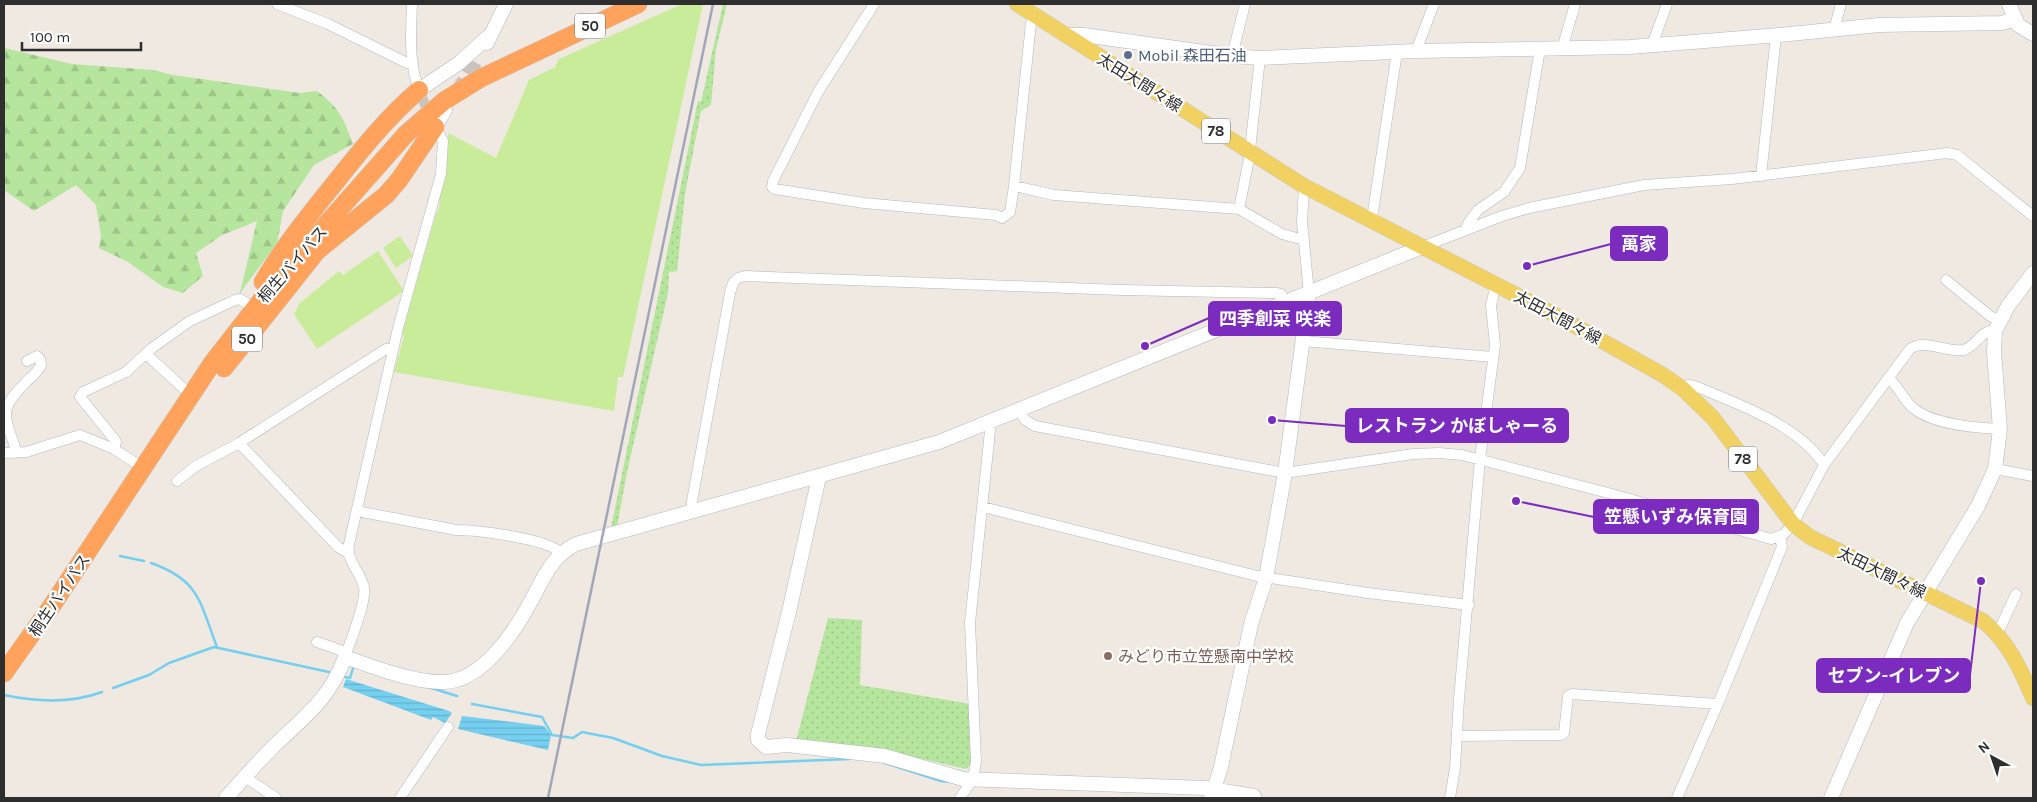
<svg xmlns="http://www.w3.org/2000/svg" width="2037" height="802" font-family="Karla,'Noto Sans JP',sans-serif">
  <style>
    .grass { fill: url(#grass-dots) }
    .forest { fill: url(#forest-firs) }
    .pitch { fill: #c9ec9a }
    .water { fill: url(#water-rules) }
    .lines { fill: none; stroke-linecap: round; stroke-linejoin: round }
    .stream { stroke: #75cff0; stroke-width: 2.5 }
    .street-tunnel { stroke: #c8c4bd; stroke-width: 10; stroke-dasharray: 10 5; stroke-linecap: butt }
    .secondary-tunnel { stroke: #c8c4bd; stroke-width: 14; stroke-dasharray: 14 7; stroke-linecap: butt }
    .street-casing { stroke: #b4b7c1; stroke-width: 11 }
    .secondary-casing { stroke: #b4b7c1; stroke-width: 15 }
    .primary-casing { stroke: #c9c9c9; stroke-width: 16 }
    .highway-casing { stroke: #c9c9c9; stroke-width: 19 }
    .street { stroke: #fff; stroke-width: 10 }
    .secondary { stroke: #fff; stroke-width: 14 }
    .primary { stroke: #f2d163; stroke-width: 15 }
    .highway { stroke: #ffa35c; stroke-width: 18 }
    .rail { stroke: #a3a6b8; stroke-width: 2.5 }
    .service-dot { fill: #5c6f8a; stroke: #fff; stroke-width: 2 }
    .education-dot { fill: #8d6e63; stroke: #fff; stroke-width: 2 }
    .labels { text-anchor: middle; stroke-width: 4.5; stroke-linejoin: round; paint-order: stroke }
    .shield { fill: #fff; stroke: #6d6d6d; stroke-width: 1 }
    .shield-label { font-size: 15px; font-weight: bold; fill: #2e2e2e }
    .service-label { font-size: 16px; fill: #4e5e75; stroke: #fff; text-anchor: start }
    .street-label { font-size: 16px; fill: #2e2e2e; stroke: #fff }
    .education-label { font-size: 16px; fill: #785e54; stroke: #fff; text-anchor: start }
    .leader { fill: none; stroke: #7b2cbf; stroke-width: 2 }
    .callout-dot { fill: #7b2cbf; stroke: #fff; stroke-width: 2 }
    .callout { fill: #7b2cbf; stroke: #7b2cbf; stroke-width: 2 }
    .callout-label { font-size: 18px; text-anchor: middle; font-weight: bold; fill: #fff }
  </style>
  <defs>
    <pattern id="grass-dots" width="8" height="8" patternUnits="userSpaceOnUse" patternTransform="scale(1.25)"><rect width="8" height="8" fill="#b6e59e"/><path d="M2 2h.1M6 6h.1" fill="none" stroke="#9dc588" stroke-width="1.8" stroke-linecap="round"/></pattern>
    <pattern id="forest-firs" width="22" height="20" patternUnits="userSpaceOnUse" patternTransform="scale(1.25)"><rect width="22" height="20" fill="#b6e59e"/><path d="M5 1l3.5 6h-7zM16 11l3.5 6h-7z" fill="#9dc588"/></pattern>
    <pattern id="water-rules" width="6" height="5" patternUnits="userSpaceOnUse" patternTransform="scale(1.25)"><rect width="6" height="5" fill="#75cff0"/><path d="M0 2.5h6" fill="none" stroke="#66b2ce"/></pattern>
  </defs>
  <rect width="100%" height="100%" fill="#efe9e1"/>
  <path class="grass" d="M723 4H727L716 49 711 105 701 111 685 194 677 271 669 272 668 293 627 472 617 527 611 528 698 101 701 102Z
    M828 618 862 620 860 685 970 704 971 764 966 769 888 751 796 741Z"/>
  <path class="forest" d="M4 48 72 64 153 70 173 75 300 93 317 91C340 109 343 117 353 144L314 165 283 211 277 243 240 293 257 221 222 235 196 253 203 276 183 293 163 287 128 262 99 248 101 237 96 205 76 185 34 211 4 190Z"/>
  <path class="pitch" d="M682 4H703L623 377H618L614 411 394 372 404 336 402 333 436 214C441 207 439 203 440 196 445 173 448 157 448 133L496 158 529 80 555 67 559 59Z
    M400 236 413 256 396 268 383 248Z
    M378 251 404 291 317 349 294 314 300 303 339 271 343 275Z"/>
  <path class="water" d="M346 679 449 711 452 713 445 723 433 717 431 720 343 687Z
    M462 716 544 726 551 735 548 750 458 729Z"/>
  <g class="lines">
    <path class="stream" d="M120 556 144 561
      M151 563C200 580 200 603 217 647
      M345 677 350 678 353 668 356 666
      M113 688 149 675 169 663 214 647 329 672
      M431 688 457 696
      M4 695C37 702 70 704 102 692
      M472 704 542 717 552 735 573 738 582 732 613 738 662 756 701 765 849 759
      M882 762 941 781 951 782"/>
    <path class="street-tunnel" d="M422 97 430 118"/>
    <path class="secondary-tunnel" d="M457 92 476 61"/>
    <defs>
      <path id="street" d="M277 4 328 24 407 63 413 64
        M412 4C411 33 408 67 421 94
        M874 4 818 92 773 181 772 187 775 189 864 203 996 215 1002 218 1010 212 1014 186 1031 23 1035 16
        M1834 30 1841 4
        M1652 45 1667 4
        M1562 49 1575 4
        M1416 51 1434 4
        M1232 56 1245 4
        M1761 176 1776 36
        M1014 186 1054 195 1239 209 1249 159 1260 58
        M1304 186 1302 222 1309 293
        M1239 209 1282 234 1304 240
        M1370 220 1373 212 1397 52
        M1465 230 1469 222 1478 210 1504 192 1520 168 1540 49
        M1422 247 1502 216 1529 208 1644 185 1732 179 1947 153 1957 155 2033 216
        M1946 280 1990 316 1999 320
        M1303 341 1493 357
        M146 354 183 388
        M1888 378C1899 386 1903 400 1913 408 1932 424 1976 428 2000 429
        M1683 389 1688 385 1695 386C1738 404 1799 425 1824 465
        M1020 410 1024 419 1035 426 1285 473 1413 454 1439 453 1462 455 1612 494 1771 539 1784 534 1793 524 1824 465 1910 349C1924 338 1947 353 1963 350 1977 347 1980 329 1995 331
        M239 443 338 547 348 553
        M114 449 116 442 115 440 80 397 83 392 126 372 152 348 190 321 235 300 240 299 246 303
        M4 453 26 452 80 435 114 449 134 462
        M15 453V447C3 412 0 409 26 382 31 377 38 372 41 365L40 359 37 356 27 361
        M1995 469 2033 476
        M177 481 196 466 239 443 386 349H393
        M983 507 1257 576 1368 593 1469 605
        M692 510V501L730 293 733 283 738 278 745 276 1121 290 1276 293 1281 294 1285 302
        M357 511 456 530C476 530 550 539 560 553
        M1996 632 2000 628 2016 594
        M317 642 346 652
        M345 657C350 642 367 601 364 587 360 571 346 561 349 544L398 328 441 174 443 141 433 124
        M1458 736 1561 735 1564 733 1568 696 1572 694 1718 704
        M245 777 276 798
        M400 798 448 727
        M960 798 973 779 976 762 970 623 990 431 988 423
        M1450 798 1455 768 1459 699 1480 459 1495 345 1491 305 1496 284
        M1677 798 1718 704 1782 547 1780 536"/>
      <path id="secondary" d="M2009 4 2018 25 2033 34
        M1067 35H1084L1232 56 1260 58 1416 51 1630 47 1780 35 1879 25 2002 23 2015 19
        M487 43 506 4
        M419 90 459 63 489 36
        M435 127 445 110
        M819 477 789 612 758 734V740L766 747 787 745 885 756 963 779 1205 788 1254 796
        M226 798C241 781 257 763 273 747 304 717 330 699 345 657 373 667 415 683 444 682 483 681 516 630 532 599 545 576 551 557 576 544L939 442 1422 247
        M1211 798 1221 767 1251 624 1266 578 1285 473 1309 293
        M1831 798 1907 623 1978 506 1995 469 2000 429 1994 352 1995 331 2008 306 2033 273"/>
      <path id="primary" d="M1017 4 1304 186 1561 318 1663 375 1683 389 1713 418 1793 524 1810 537 1983 621C2008 641 2021 670 2033 698"/>
      <path id="highway" d="M263 282C282 249 306 219 330 189 358 154 385 119 419 90
        M224 368 317 251 386 195 399 180 435 127
        M4 673 53 604 213 362 277 280 406 134 444 101 481 78 638 4"/>
    </defs>
    <use href="#street" class="street-casing"/>
    <use href="#secondary" class="secondary-casing"/>
    <use href="#primary" class="primary-casing"/>
    <use href="#highway" class="highway-casing"/>
    <use href="#street" class="street"/>
    <use href="#secondary" class="secondary"/>
    <use href="#primary" class="primary"/>
    <use href="#highway" class="highway"/>
    <path class="rail" d="M548 798 713 4"/>
  </g>
  <circle class="service-dot" cx="1128" cy="55" r="5"/>
  <circle class="education-dot" cx="1108" cy="656" r="5"/>
  <g class="labels">
    <g class="shield">
      <rect x="575" y="13.5" width="30" height="25" rx="4"/>
      <rect x="1202" y="118.5" width="28" height="25" rx="4"/>
      <rect x="232" y="326.5" width="30" height="25" rx="4"/>
      <rect x="1729" y="446.5" width="28" height="25" rx="4"/>
    </g>
    <g class="shield-label">
      <text x="590" y="31">50</text>
      <text x="1216" y="136">78</text>
      <text x="247" y="344">50</text>
      <text x="1743" y="464">78</text>
    </g>
    <g class="service-label">
      <text x="1138" y="61">Mobil 森田石油</text>
    </g>
    <g class="street-label">
      <text transform="translate(1140 82) rotate(32)" y="6">太田大間々線</text>
      <text transform="translate(292 264) rotate(-49)" y="6">桐生バイパス</text>
      <text transform="translate(1558 317) rotate(28)" y="6">太田大間々線</text>
      <text transform="translate(1882 572) rotate(26)" y="6">太田大間々線</text>
      <text transform="translate(59 595) rotate(-56)" y="6">桐生バイパス</text>
    </g>
    <g class="education-label">
      <text x="1118" y="662">みどり市立笠懸南中学校</text>
    </g>
  </g>
  <path class="leader" d="M1527 266L1611 244M1145 346L1209 318M1272 420L1346 426M1516 501L1594 517M1981 581L1970 675"/>
  <g class="callout-dot">
    <circle cx="1527" cy="266" r="5"/>
    <circle cx="1145" cy="346" r="5"/>
    <circle cx="1272" cy="420" r="5"/>
    <circle cx="1516" cy="501" r="5"/>
    <circle cx="1981" cy="581" r="5"/>
  </g>
  <g class="callout">
    <rect x="1611" y="227" width="56" height="33" rx="5"/>
    <rect x="1209" y="302" width="132" height="33" rx="5"/>
    <rect x="1346" y="409" width="222" height="33" rx="5"/>
    <rect x="1594" y="500" width="164" height="33" rx="5"/>
    <rect x="1817" y="659" width="153" height="33" rx="5"/>
  </g>
  <g class="callout-label">
    <text x="1639" y="250">萬家</text>
    <text x="1275" y="325">四季創菜 咲楽</text>
    <text x="1457" y="432">レストラン かぼしゃーる</text>
    <text x="1676" y="523">笠懸いずみ保育園</text>
    <text x="1894" y="682">セブン-イレブン</text>
  </g>
  <rect width="2037" height="802" fill="none" stroke="#2e2e2e" stroke-width="10"/>
  <g transform="translate(1992 757) rotate(320)" stroke="#ffffff" stroke-width="4" paint-order="stroke">
  <path d="M0-4L9 19L0 12L-9 19Z" fill="#2e2e2e"/>
  <text y="-8" font-size="14" font-weight="bold" text-anchor="middle" fill="#2e2e2e">N</text>
  </g>
  <path d="M22 42v8h119v-8" fill="none" stroke="#2e2e2e" stroke-width="2.5"/>
  <text x="30" y="42" font-size="15" fill="#2e2e2e" stroke="#ffffff" stroke-width="4" paint-order="stroke">100 m</text>
</svg>
